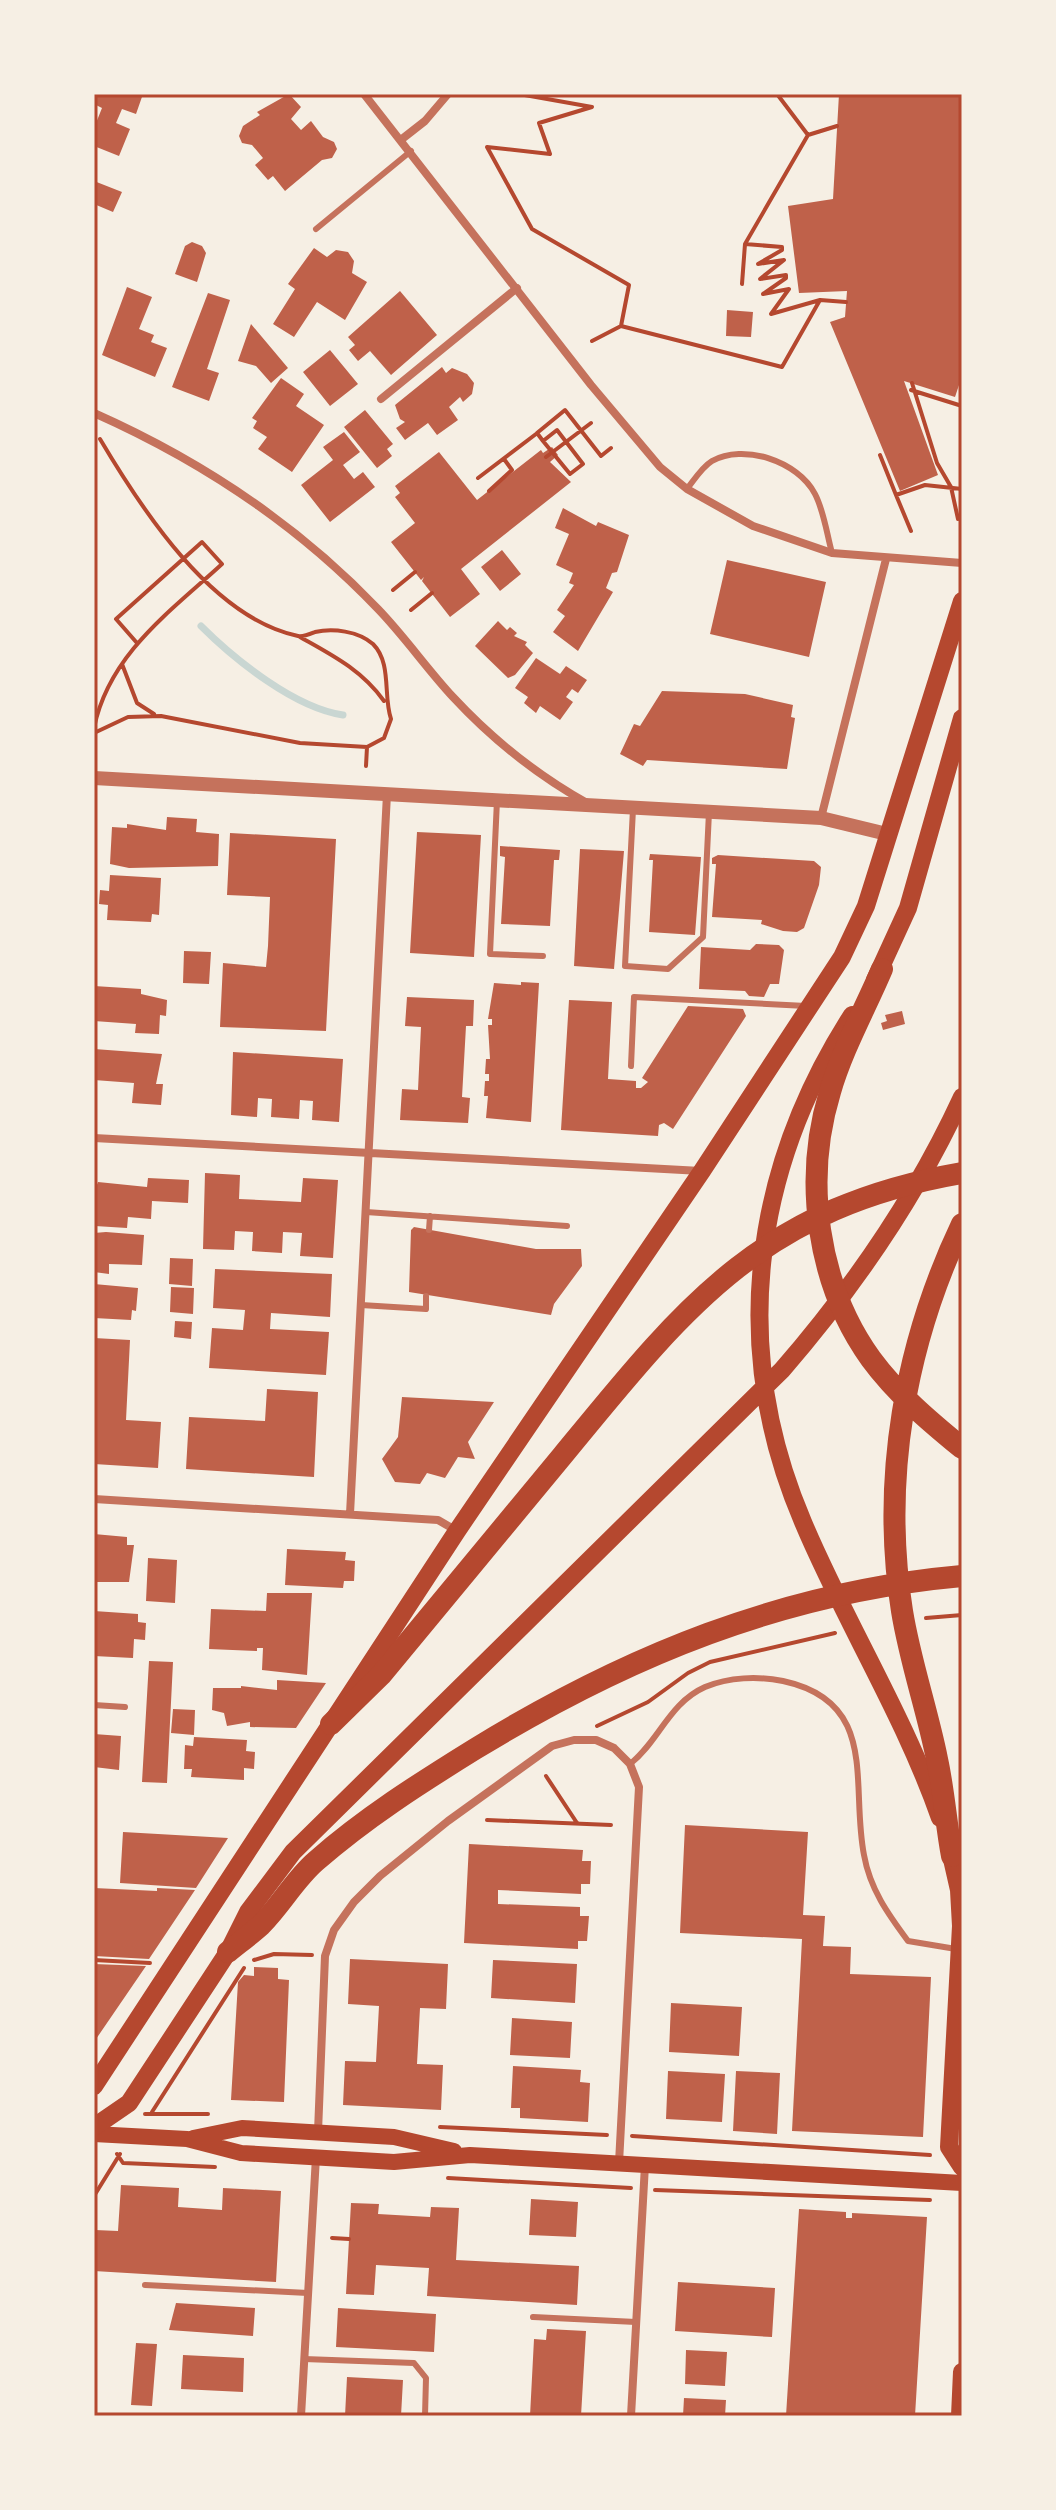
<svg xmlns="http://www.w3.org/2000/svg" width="1056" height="2510" font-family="'Crimson Pro',serif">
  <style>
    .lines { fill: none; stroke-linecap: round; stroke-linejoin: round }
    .stream { stroke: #c9d6d2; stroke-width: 7 }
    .building { fill: #bf614a }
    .path { stroke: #b5482f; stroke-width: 4 }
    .service { stroke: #c5725c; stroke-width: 6 }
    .minor { stroke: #c5725c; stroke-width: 8 }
    .tertiary { stroke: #c5725c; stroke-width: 14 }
    .secondary { stroke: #b5482f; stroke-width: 16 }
    .primary { stroke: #b5482f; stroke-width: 18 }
    .motorway { stroke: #b5482f; stroke-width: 22 }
    .neatline { fill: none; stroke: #b5482f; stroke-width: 3 }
  </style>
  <rect width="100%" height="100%" fill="#f6efe4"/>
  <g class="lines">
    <path class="stream" d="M201 626C235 660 295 708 343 715"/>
  </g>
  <path class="building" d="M94 94H143L136 114 122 109 116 123 130 129 119 156 94 146V128L102 108 94 104Z
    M289 94 301 107 291 119 301 130 311 121 323 137 334 142 337 149 332 158 322 160 285 191 273 176 268 180 255 165 263 158 252 145 242 143 239 136 243 126 260 115 257 112Z
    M839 94H962V376L955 397 904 381 938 475 900 491 830 322 845 317 847 291 799 293 788 206 833 199Z
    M94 181 122 192 113 212 94 204Z
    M192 242 202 246 206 253 197 282 175 274 185 246Z
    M314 248 327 257 336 250 348 252 354 261 352 273 367 282 345 320 317 302 294 337 273 324 295 289 288 284Z
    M127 287 152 297 139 329 154 335 151 342 167 348 155 377 102 355Z
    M400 291 437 335 391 375 370 351 358 361 349 350 355 345 348 337Z
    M208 293 230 300 207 369 219 373 209 401 172 387Z
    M727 310 753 312 751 337 726 336Z
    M251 324 288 368 271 383 256 366 238 361Z
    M330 350 358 384 330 406 303 372Z
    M442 367 446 373 452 368 467 374 474 383 472 394 463 402 460 397 449 407 458 420 437 435 428 423 405 440 396 428 405 422 400 419 395 405Z
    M281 378 304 394 296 406 324 425 292 472 258 449 267 437 253 428 257 421 252 418Z
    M365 410 393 444 387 449 392 456 377 468 344 427Z
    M344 432 360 452 343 465 354 479 363 472 375 487 330 522 301 485 333 460 323 447Z
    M552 447 558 455 550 462 571 482 461 569 480 594 450 617 422 581 424 577 421 580 391 542 415 523 395 497 400 493 395 486 439 452 477 500 541 450 543 453Z
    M563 508 596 526 598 522 629 535 617 572 612 573 606 588 613 592 578 651 553 632 565 616 557 610 574 585 569 583 573 573 556 565 569 534 555 528Z
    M502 550 521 574 500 591 481 567Z
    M727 560 826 582 809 657 710 634Z
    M498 621 507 630 510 627 517 633 514 636 527 642 525 645 533 653 515 675 508 678 475 646Z
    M536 658 560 674 566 666 587 680 578 693 572 689 566 697 573 702 560 720 540 706 536 713 524 703 528 697 515 688Z
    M662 691 745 694 793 705 791 717 795 718 787 769 647 760 643 766 620 754 634 724 640 726Z
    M167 817 197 819 196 832 219 834 218 866 129 868 110 864 112 827 127 828V824L166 830Z
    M417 832 481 835 474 957 410 953Z
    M230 833 336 839 326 1031 220 1027 223 963 266 967 268 946 270 897 227 895Z
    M500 846 560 850 559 860H554L550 926 501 924 505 857 500 856Z
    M580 849 624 851 614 969 574 966Z
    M650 854 701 857 695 935 649 932 653 860H649Z
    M718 855 814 861 821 867 819 885 804 928 797 932 783 931 761 924 762 920 712 917 716 864H712V858Z
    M110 875 161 878 159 915 152 914 151 922 107 920 108 905 99 904 100 890 109 891Z
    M756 944 779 945 784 950 779 984H770L764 997 749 996 745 991 699 989 701 947 750 950Z
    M184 951 211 952 209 984 183 983Z
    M521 982 539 983 531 1122 486 1118 488 1096H484L485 1081H489V1074H485L486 1059H490L488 1025H492V1019H488L494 983 521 985Z
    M94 986 141 989V994L167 1000 166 1016 160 1015 159 1034 135 1033 136 1024 94 1021Z
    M407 997 474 1000 473 1026H466L462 1097 470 1098 468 1123 400 1120 402 1089 418 1090 421 1027 405 1026Z
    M569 1000 612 1002 608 1079 636 1081V1088H641L648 1082 642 1078 688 1006 743 1009 746 1016 673 1129 664 1123 659 1125 658 1136 561 1130Z
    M902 1011 905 1024 883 1030 881 1023 887 1021 885 1015Z
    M94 1049 162 1054 156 1084H163L161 1105 132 1103 134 1083 94 1080Z
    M233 1052 343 1059 339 1122 312 1120 313 1101 300 1100 299 1119 271 1117 272 1099 258 1098 257 1117 231 1115Z
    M205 1173 240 1175 239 1199 301 1202 303 1178 338 1180 333 1258 300 1256 302 1233 283 1232 282 1253 252 1251 253 1232 235 1231 234 1250 203 1249Z
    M148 1178 189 1180 188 1203 152 1201 151 1219 128 1217 127 1228 95 1226 94 1193 98 1182 147 1187Z
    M414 1227 536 1249H581L582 1266 554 1304 551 1315 409 1292 411 1230Z
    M106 1232 144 1235 142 1265 109 1264V1274L94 1272V1233Z
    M170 1258 193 1259 192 1286 169 1284Z
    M215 1269 332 1274 330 1317 271 1313 270 1329 329 1332 326 1375 209 1368 212 1328 243 1330 245 1310 213 1308Z
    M94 1284 138 1288 136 1311 132 1310 131 1320 94 1318Z
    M171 1287 194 1288 193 1314 170 1312Z
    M175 1321 192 1322 191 1339 174 1337Z
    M94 1338 130 1340 126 1420 161 1422 158 1468 94 1464Z
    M267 1389 318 1392 314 1477 186 1469 189 1417 265 1421Z
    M402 1397 494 1402 468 1442 475 1459 458 1457 445 1478 427 1473 420 1484 395 1482 382 1459 398 1437Z
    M94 1534 127 1537V1545H134L129 1582H94Z
    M287 1549 346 1552 345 1560 355 1561 354 1581H344L343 1588 285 1585Z
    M148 1558 177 1560 175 1603 146 1601Z
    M267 1593H312L307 1675 262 1670 263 1648H257V1651L209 1649 211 1609 266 1611Z
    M94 1611 138 1614V1622L146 1623 145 1640 134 1639 133 1658 94 1656Z
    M149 1661 173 1662 167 1783 142 1782Z
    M277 1680 326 1683 296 1728 250 1727V1722L227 1726 224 1713 212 1710 213 1688H241V1686L277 1690Z
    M173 1709 195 1710 194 1735 171 1733Z
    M94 1734 121 1736 119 1770 94 1767Z
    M194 1737 247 1740 246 1751 255 1752 254 1769 244 1768V1780L191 1777 192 1769H184L185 1745 193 1746Z
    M685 1825 808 1832 803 1915 825 1916 823 1946 851 1947 850 1974 931 1977 923 2137 792 2131 802 1939 680 1933Z
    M123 1832 228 1838 196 1888 120 1883Z
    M469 1844 583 1850 582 1861H591L590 1884H581V1894L498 1890V1904L580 1907V1916H589L587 1941H578V1949L464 1943Z
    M94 1888 157 1891V1888L195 1890 149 1959 94 1956Z
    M350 1959 448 1964 446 2009 420 2008 417 2064 443 2065 441 2110 343 2105 345 2061 376 2062 379 2006 348 2004Z
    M493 1960 577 1964 575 2003 491 1998Z
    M94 1964 146 1966 94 2042Z
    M254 1967 278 1968V1979L289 1980 284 2102 231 2100 238 1982 244 1975 254 1976Z
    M671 2003 742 2007 739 2056 669 2052Z
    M512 2018 572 2022 570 2058 510 2055Z
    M513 2066 581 2070 580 2082 590 2083 588 2122 520 2118V2108H511Z
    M668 2071 725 2074 722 2122 666 2119Z
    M736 2071 780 2073 777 2134 733 2131Z
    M121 2185 179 2188 178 2207 222 2210 223 2188 281 2191 276 2282 94 2271 95 2230 118 2231Z
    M531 2199 578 2202 576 2237 529 2235Z
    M351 2203 379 2204 378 2214 430 2217 431 2207 459 2208 456 2260 579 2266 577 2305 427 2296 429 2268 376 2265 374 2295 346 2294Z
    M799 2209 846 2212V2218H852V2213L927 2217 915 2416H786Z
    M678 2282 775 2288 772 2337 675 2331Z
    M176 2303 255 2308 253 2336 169 2330Z
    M338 2308 436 2314 434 2352 336 2347Z
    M547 2329 586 2331 581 2416H530L534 2339 546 2340Z
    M136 2343 157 2344 152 2406 131 2405Z
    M686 2350 727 2352 725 2386 685 2384Z
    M183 2355 244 2358 243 2392 181 2389Z
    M347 2377 403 2380 401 2416H345Z
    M684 2398 726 2400 725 2416H683Z"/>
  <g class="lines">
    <path class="path" d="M519 94 592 107 539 123 550 154 487 147 532 229 629 285 621 326
      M808 135 837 126
      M742 284 745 244
      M820 300 846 302
      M592 341 621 326 782 367 820 300 771 314 789 289 763 294 786 278V275L760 279 784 260 758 264 782 250V247L745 244 808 135 777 94
      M912 383 937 463 951 487 958 519
      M911 390 962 406
      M543 441 570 474 583 464 557 430 543 441 537 433 565 410 601 456 611 448
      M880 455 896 495
      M546 457 591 423
      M478 478 536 434
      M489 491 512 470 504 459
      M911 531 896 495 925 485 962 489
      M393 590 415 572
      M411 610 432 593
      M300 637C332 655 362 670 384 701
      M122 664 137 703 154 714
      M94 728C109 654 171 611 222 564L202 542 116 619 137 643
      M94 733 128 717 161 716 300 743 367 747 384 738 391 719C383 696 392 663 373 644 358 631 333 628 315 632 310 634 303 637 298 636 212 618 142 510 100 439
      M366 766 367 747
      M926 1618 962 1615
      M597 1726 648 1702 688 1673 710 1662 835 1633
      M546 1776 577 1823
      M487 1820 611 1825
      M94 1960 150 1963
      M254 1960 274 1954 312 1955
      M152 2112 244 1968
      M145 2114H208
      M440 2127 607 2135
      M632 2136 930 2155
      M117 2154 123 2163 215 2167
      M448 2178 631 2188
      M655 2190 930 2200
      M94 2196 120 2154
      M332 2238 349 2239"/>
    <path class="service" d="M316 229 411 151
      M687 489C694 480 702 467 712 461 743 443 798 461 815 494 824 511 827 535 832 553
      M497 800 490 954 543 956
      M633 809 625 966 668 969 703 937 709 812
      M631 1066 634 997 806 1006
      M366 1212 567 1226
      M429 1230 430 1216
      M361 1305 426 1309V1296
      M94 1705 125 1707
      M630 1764C659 1741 669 1703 705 1687 729 1677 758 1676 783 1681 880 1702 850 1784 864 1855 870 1889 888 1914 908 1941L956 1949
      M145 2285 308 2293
      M533 2317 636 2322
      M304 2359 414 2363 426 2378 425 2416"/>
    <path class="minor" d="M364 94 591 385 660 467 687 489 753 526 832 553 962 563
      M402 139 425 121 448 94
      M381 399 517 288
      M94 413C202 461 296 523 378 609 405 637 427 669 453 697 492 739 537 775 587 803
      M821 818 886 559
      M94 1138 701 1171
      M94 1499 438 1520 457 1531
      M350 1514 387 794
      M318 2132 325 1956 334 1930 354 1902 380 1876 448 1821 552 1746 574 1740H596L614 1748 630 1764 639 1787 619 2163
      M301 2416 316 2157
      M631 2416 645 2165"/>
    <path class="tertiary" d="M94 778 821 818 887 834"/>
    <path class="secondary" d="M94 2134 187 2139 241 2153 394 2162 470 2155 962 2183
      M193 2138 242 2128 394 2137 454 2151"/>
    <path class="primary" d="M875 980 908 908 962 718
      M852 1015C752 1171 729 1349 803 1522 845 1622 904 1715 940 1818
      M949 1846 959 1890 961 1926 949 2147 962 2167
      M94 2086 457 1531 702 1171 842 957 866 906 962 601
      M94 2127 129 2103 228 1952 248 1912 293 1852 782 1370C854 1287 916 1197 962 1097
      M960 2416 962 2372"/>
    <path class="motorway" d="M882 969C865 1009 842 1050 830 1092 803 1180 817 1284 871 1359 896 1393 929 1421 962 1448
      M331 1724 381 1675C442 1602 502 1528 563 1455 685 1306 761 1208 962 1173
      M952 1856C946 1824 944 1791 937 1759 927 1709 910 1661 902 1611 881 1479 905 1344 962 1224
      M228 1952C239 1943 251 1934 261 1925 281 1905 295 1879 316 1861 365 1818 420 1783 475 1749 627 1656 783 1592 962 1576"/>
  </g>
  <rect width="1056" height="2510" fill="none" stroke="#f6efe4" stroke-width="192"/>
  <rect x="96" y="96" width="864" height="2318" class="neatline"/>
</svg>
